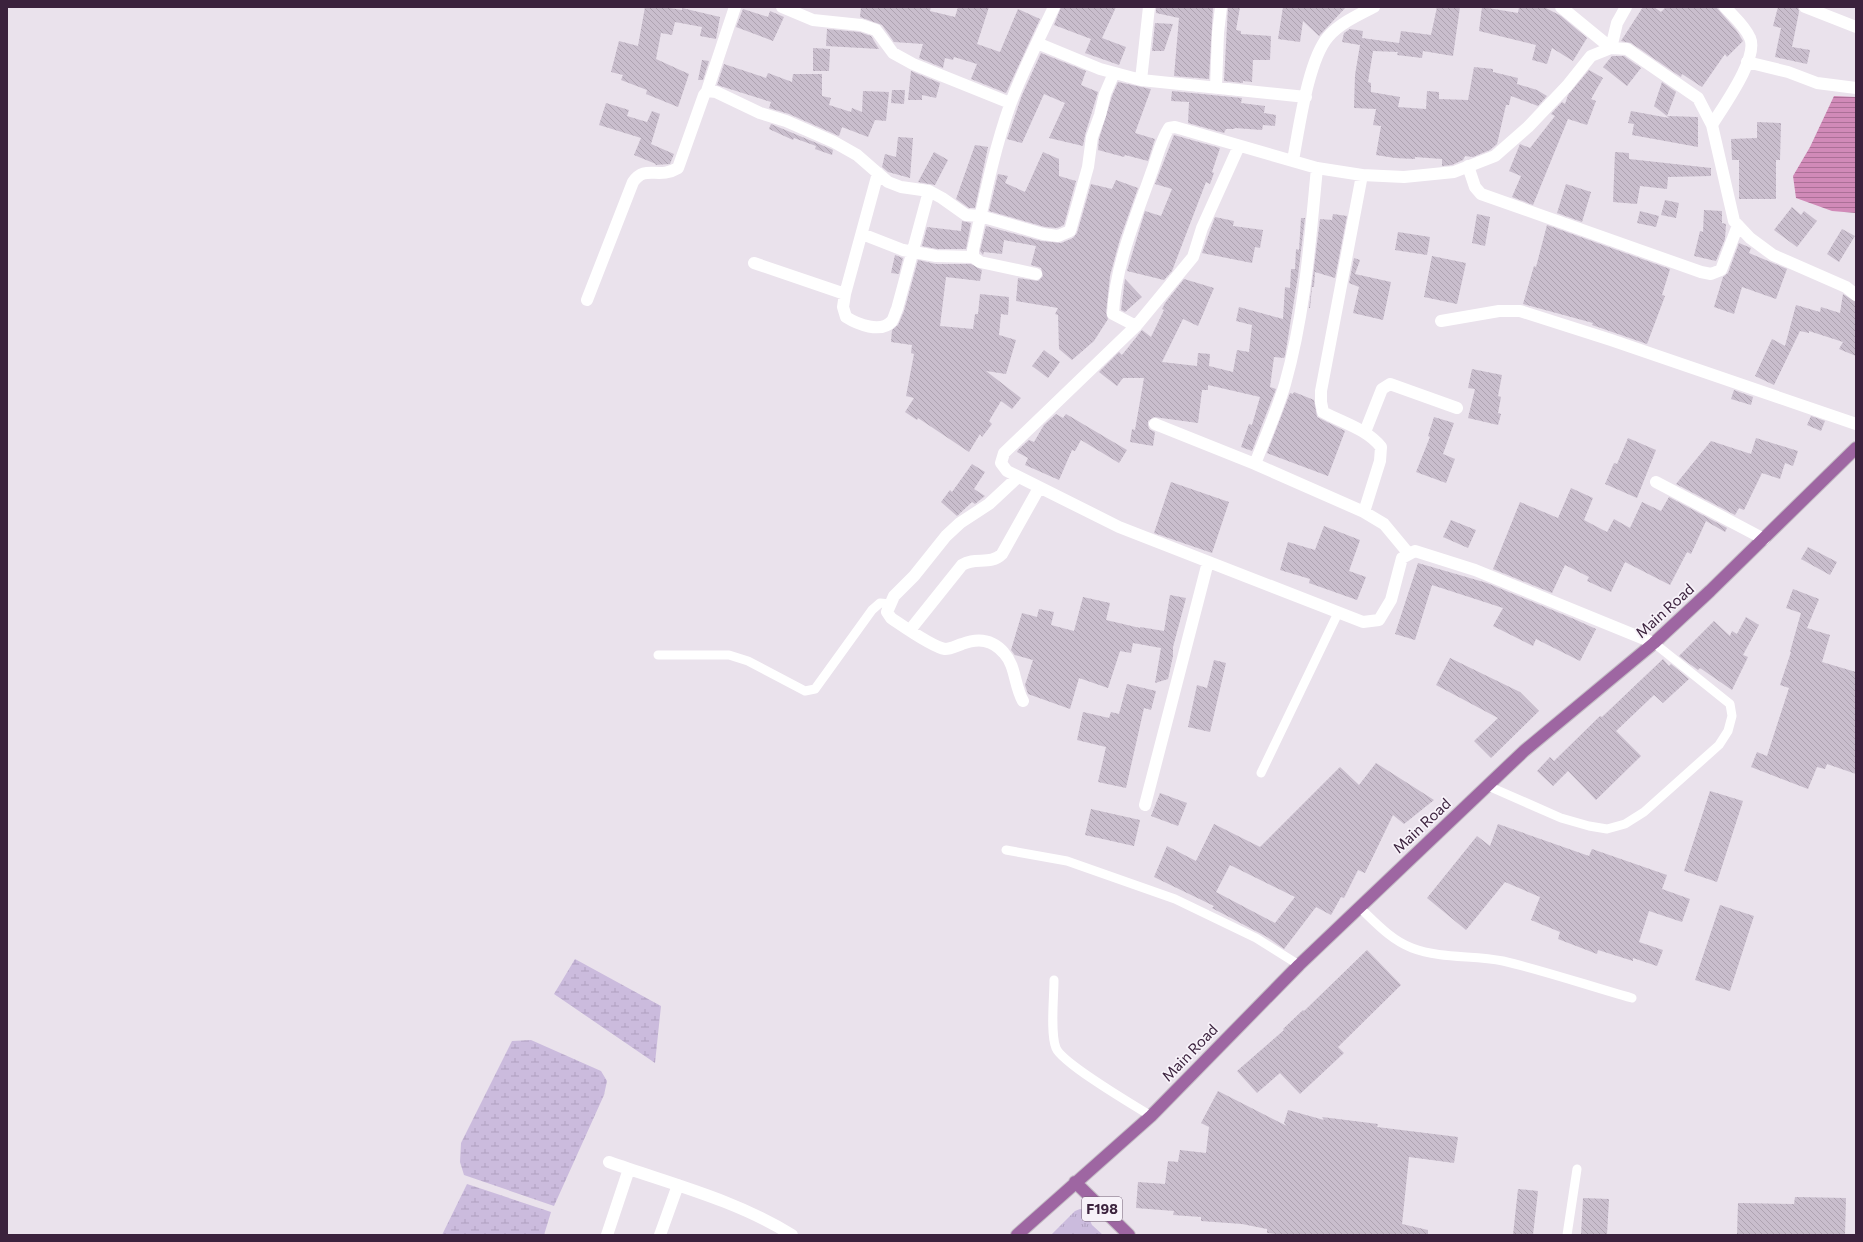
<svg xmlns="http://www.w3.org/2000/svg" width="1863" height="1242" font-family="Commissioner,sans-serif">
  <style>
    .grass { fill: url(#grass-tufts) }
    .wetland { fill: url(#wetland-marsh) }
    .water { fill: url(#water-rules) }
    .building { fill: url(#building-back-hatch); fill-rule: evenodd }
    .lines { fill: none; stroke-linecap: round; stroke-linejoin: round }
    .primary-casing { stroke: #c4bdc5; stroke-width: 14 }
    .lane { stroke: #fff; stroke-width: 9 }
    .street { stroke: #fff; stroke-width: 12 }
    .primary { stroke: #9e66a2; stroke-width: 12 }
    .labels { text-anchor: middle; stroke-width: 3.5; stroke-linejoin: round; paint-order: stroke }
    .shield { fill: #f7f2f9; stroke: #736075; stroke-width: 1 }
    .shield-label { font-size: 14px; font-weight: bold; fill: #3b223d }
    .street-label { font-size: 15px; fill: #3b223d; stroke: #f7f2f9 }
  </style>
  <defs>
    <pattern id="grass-tufts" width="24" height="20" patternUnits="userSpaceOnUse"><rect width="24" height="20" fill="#cbbbdd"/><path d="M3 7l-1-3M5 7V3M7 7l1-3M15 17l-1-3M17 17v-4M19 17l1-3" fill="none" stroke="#afa0bf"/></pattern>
    <pattern id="wetland-marsh" width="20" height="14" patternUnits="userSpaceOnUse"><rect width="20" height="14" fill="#cbbbdd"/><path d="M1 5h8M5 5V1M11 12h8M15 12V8" fill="none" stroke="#afa0bf"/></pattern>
    <pattern id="water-rules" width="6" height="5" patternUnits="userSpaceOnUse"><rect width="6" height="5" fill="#d18ab8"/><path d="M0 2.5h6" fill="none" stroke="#ab7097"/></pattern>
    <pattern id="building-back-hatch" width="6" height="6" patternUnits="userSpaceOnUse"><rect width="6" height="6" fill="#c9becd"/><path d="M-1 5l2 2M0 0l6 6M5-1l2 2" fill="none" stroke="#aea3b1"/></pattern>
  </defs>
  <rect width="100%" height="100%" fill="#eae2ec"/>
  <path class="grass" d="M1080 1209 1085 1210 1092 1225 1103 1235H1051L1075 1211Z"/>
  <path class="wetland" d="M575 959 661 1006 655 1063 554 994Z
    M531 1040 601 1071 607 1081 604 1095 554 1206 464 1175 460 1162 461 1143 512 1041Z
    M467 1184 551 1212 544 1235H442Z"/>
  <path class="water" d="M1834 96 1856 97V213L1832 211 1796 198 1793 176 1810 147Z"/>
  <path class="building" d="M645 7H663L682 10V8L720 17 716 39 700 36 702 27 675 22 672 35 661 33 656 59 689 74 678 107 646 94 647 90 621 80 623 75 611 72 619 41 638 46Z
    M861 7H931L930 11 955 17 958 7H989L977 44 1000 52 1018 9 1040 19 1006 93 971 79 977 64 954 57 953 60 945 58 943 68 919 58 923 44 894 42 882 25 860 17Z
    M1061 7H1116L1102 38 1126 47 1119 65 1085 53 1091 39 1054 25Z
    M1156 7H1213L1209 79 1174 76 1179 18 1156 13Z
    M1228 7H1240L1236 30 1241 31V34L1271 36 1270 60H1253L1252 82 1243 81V83L1224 81Z
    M1283 7H1346L1319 36 1303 21 1300 42 1278 39Z
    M1437 7H1460L1453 56 1423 51 1422 58 1397 55 1398 52 1373 51 1368 82 1371 83V92L1400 97 1398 107 1426 109 1427 91 1439 92V99L1468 100 1474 67 1493 69V72L1518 78 1517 84 1537 90 1547 96 1538 106 1511 96 1509 105H1506L1497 144 1490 150 1473 157 1465 156 1463 160 1452 165 1442 166V159L1415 157V159L1395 158 1376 155 1381 126 1373 125 1376 109 1354 108 1355 75 1360 45 1342 42 1344 33 1350 29 1363 31 1362 38 1399 43 1401 31 1431 35Z
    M1482 7 1518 13 1519 7H1544L1561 16 1587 38 1573 61 1552 48 1547 64 1532 60 1536 45 1479 31Z
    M1643 7H1654L1661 12 1666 7H1716L1736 30 1743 41 1727 57 1725 54 1702 87 1682 74 1681 77 1631 43 1621 41Z
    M1778 7H1798L1799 12 1792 47 1810 50 1807 64 1775 57 1781 28 1773 26Z
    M743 9 768 17 770 11 784 17 773 41 736 27Z
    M1155 23 1173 24 1164 51H1152Z
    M827 29 859 32 871 36 879 49 826 46Z
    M813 48 830 49 829 71H813Z
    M1041 53 1086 71 1081 85 1098 92 1085 135 1083 146 1049 138 1065 103 1044 94 1022 143 1007 139 1022 95Z
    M1612 56H1624L1641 68 1627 86 1603 67Z
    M702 60 709 61 703 80H698Z
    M724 64 766 78 768 73 792 82 793 74H822V96L831 98 829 105 851 112 852 108 862 112 863 91 889 92 886 121 875 120 868 137 842 127 839 136 789 114 769 108 771 102 717 85Z
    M1589 70 1603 78 1591 99 1596 101 1587 125 1568 119 1533 205 1512 197 1521 176 1509 171 1520 144 1530 148 1555 116 1551 114 1562 102 1565 104 1568 95Z
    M911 71 940 83 936 98 922 95V100H908Z
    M1118 82 1151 89 1135 133 1155 139 1148 161 1125 155 1124 157 1098 150 1099 139 1112 96Z
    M1662 82 1676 92 1667 116 1654 106Z
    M892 90H905L904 104 891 103Z
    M1172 91 1242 98 1241 103 1265 106 1264 113 1276 115 1275 126 1263 125 1262 130 1235 128 1234 129H1226L1224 133 1188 123 1189 102 1171 101Z
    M606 103 629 110 627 116 647 122 652 111 660 114 651 144 674 154 670 164 655 165 656 164 634 155 641 138 599 125Z
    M1631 111 1669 118 1667 116 1698 117V147L1632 135 1634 124 1628 123Z
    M1757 122 1781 123 1780 160H1776V199H1739V160H1732L1731 139 1757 138Z
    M771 124 831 149 833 150 832 155 815 149 816 146 794 138 793 140 769 129Z
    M1174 135 1220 148 1212 172 1214 173 1210 184 1206 182 1172 271 1164 280 1127 271 1145 211 1161 216 1172 189 1155 184Z
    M898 137 913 138 910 178 888 172 882 167 885 154 896 157Z
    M975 145 988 147 975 208H969L956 199Z
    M934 152 948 160 935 185 918 182Z
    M1043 152 1059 159V176L1076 181 1064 225 1057 228 1045 227 989 211 998 174 1008 176 1005 183 1025 192Z
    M1615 152 1629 153V159L1711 168V176L1668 177 1667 189 1640 186 1637 204 1613 202Z
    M1116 180 1138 188 1120 239 1110 276 1106 313 1108 319 1094 341 1072 360 1059 349 1058 315 1055 314 1058 308 1016 301 1018 278 1038 281 1043 276 1041 268 1031 265 1036 246 1004 240 1002 254 984 252 983 255 980 251 986 226 1041 241 1061 243 1073 238 1077 233 1091 184 1112 189Z
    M1566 184 1591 192 1582 222 1557 213Z
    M1665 200 1679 203 1676 218 1661 215Z
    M1792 207 1801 215 1804 211 1817 221 1797 247 1774 230Z
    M1704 210 1722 211V223L1726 224 1725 239 1716 261 1694 256 1700 231 1703 232Z
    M1640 211 1659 216 1656 227 1637 223Z
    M1333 214 1347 216 1335 278 1315 272 1314 287H1312L1310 308H1309L1320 219 1332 220Z
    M1477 214 1490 217 1485 246 1472 243Z
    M1215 217 1234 221 1233 226 1263 230 1260 248 1255 247 1252 263 1202 253Z
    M1301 218H1305L1298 276 1285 356 1284 358 1274 357 1270 387 1276 389 1252 451 1241 447 1249 424 1252 425 1260 397 1208 385V390H1202L1198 423 1154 417 1148 421V425L1149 429 1155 432 1153 446 1130 442 1132 429 1135 430 1144 378H1123L1117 386 1099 372 1119 352 1122 355 1142 330 1151 337 1164 310 1162 309 1165 303 1184 279 1214 288 1198 326 1183 319 1162 362 1197 366 1198 353 1210 354 1209 366 1233 372 1237 350 1249 352 1252 325 1236 321 1239 307 1283 319 1285 287 1290 288 1291 269H1295L1296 249 1299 250Z
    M962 221 971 223 966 249H937L922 246 927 227 961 231Z
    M1547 225 1670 269 1662 295 1665 296 1647 344 1592 325 1593 323 1523 304 1534 266 1536 267Z
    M1842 229 1855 236 1839 262 1827 254Z
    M1398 232 1430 237 1427 255 1395 250Z
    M1739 243 1751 248 1749 253 1787 269 1776 299 1742 287 1734 314 1714 307 1723 277 1728 273Z
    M895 255 903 258 899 274 891 273Z
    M1432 256 1466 263 1457 304 1424 297Z
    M1354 258 1360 260 1355 274 1391 282 1383 320 1353 313 1359 287 1349 283Z
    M918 260 936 264H971L982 270 980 281 946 277 940 326 973 329 975 314H978L980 294 1009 297 1008 315 1001 314 999 335 1016 340 1006 374 986 371 1021 398 1012 409 1001 401 989 421 992 424 982 437 980 434 969 452 918 418 917 420 905 412 914 398 906 396 914 354 911 353 912 345 891 342 892 330 898 325 904 311Z
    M1125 279 1142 297 1125 312 1121 310Z
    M1843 294 1856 302V356L1839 349 1843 342 1809 331V333L1800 331 1774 385 1755 376 1772 339 1785 346 1796 305 1820 312 1821 307 1840 313Z
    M1044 350 1060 362 1048 378 1032 366Z
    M1472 369 1502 375 1498 396 1501 397 1498 413 1501 414 1498 425 1468 418 1475 389 1468 388Z
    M1734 390 1753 397 1751 405 1731 399Z
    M1294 392 1314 400 1317 417 1345 431 1328 476 1267 453 1290 393 1293 394Z
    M1056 414 1063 418 1066 414 1127 450 1119 463 1081 440 1075 451 1072 450 1059 480 1025 465 1028 458 1017 452 1018 450 1029 440 1034 442 1044 425Z
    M1811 416 1825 421 1821 431 1807 425Z
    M1434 417 1454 423 1443 454 1455 459 1446 483 1416 472 1430 437 1428 436Z
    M1628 438 1656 450 1637 498 1605 484 1614 463 1617 464Z
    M1756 438 1798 451 1793 466 1785 463 1780 479 1762 473 1744 510 1739 508 1735 515 1676 484 1711 441 1751 454Z
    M972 464 985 472 974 489 985 496 975 504 972 502 957 516 941 502 950 490 952 492Z
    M1171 482 1229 502 1212 553 1154 533Z
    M1571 488 1593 498 1584 520 1607 532 1614 519 1630 528 1642 502 1661 511 1669 497 1727 528 1725 532 1706 521 1691 554 1687 552 1670 585 1625 562 1611 592 1587 581 1589 577 1565 565 1552 593 1493 569 1520 502 1558 518Z
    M1451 520 1476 530 1468 548 1443 537Z
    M1324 526 1360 540 1349 571 1366 577 1357 600 1309 583 1310 579 1280 570 1288 542 1315 550Z
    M1808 547 1837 562 1830 575 1801 559Z
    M1418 563 1487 583 1574 619 1596 629 1580 661 1536 639 1533 646 1493 626 1503 608 1432 585 1415 640 1395 634Z
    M1793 589 1819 599 1807 628 1830 635 1822 662 1856 672V774L1827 764 1825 769 1817 767 1808 789 1751 767 1757 752 1767 756 1789 688 1780 685 1791 652H1790L1801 613 1786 608Z
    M1170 595 1186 598 1173 647V656L1168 679 1155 683 1161 648 1133 643 1131 653 1120 651 1108 688 1079 678 1070 709 1028 694 1025 685 1033 660 1015 655 1011 650 1022 613 1037 617 1039 609 1054 612 1051 625 1074 631 1083 597 1110 603 1106 620 1140 628V627L1164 631Z
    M1746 617 1759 625 1743 655 1748 657 1732 690 1700 668 1698 670 1679 656 1714 621 1730 636 1732 631 1737 634Z
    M1450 658 1520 692 1539 711 1491 758 1474 741 1498 718 1436 685Z
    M1663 659 1669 666 1671 664 1689 679 1663 703 1654 695 1616 731 1641 756 1596 800 1568 771 1553 786 1537 771 1550 757 1554 761 1600 716 1602 717Z
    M1214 660 1226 663 1210 732 1188 727 1197 685 1207 688Z
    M1127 684 1156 691 1151 710 1144 708 1126 788 1098 782 1106 747 1077 740 1083 712 1109 718 1111 712 1119 714Z
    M1376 763 1434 800 1404 824 1393 815 1365 873 1358 870 1344 898 1341 897 1331 915 1316 907 1284 949 1267 937 1212 908 1214 906 1154 877 1167 846 1196 861 1214 824 1260 847 1340 767 1359 785ZM1230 865 1295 897 1275 923 1216 892Z
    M1710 791 1743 801 1717 882 1684 871Z
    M1160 793 1187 803 1178 826 1151 816Z
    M1091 809 1140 820 1134 846 1085 835Z
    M1498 824 1589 856 1592 849 1667 875 1662 889 1690 899 1682 922 1649 911 1639 942 1663 950 1657 966 1633 958V961L1598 950 1597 954 1558 939 1560 932 1531 920 1540 897 1505 882 1466 930 1427 898 1477 836 1490 846Z
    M1720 905 1754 916 1730 991 1695 980Z
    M1367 950 1401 985 1338 1047 1344 1053 1300 1094 1280 1073 1257 1093 1237 1071 1284 1030 1283 1029 1303 1010 1304 1011Z
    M1218 1091 1287 1126 1284 1123 1288 1110 1324 1120 1322 1117 1378 1124 1377 1127 1458 1137 1454 1163 1409 1157 1402 1224 1428 1230V1235H1284L1267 1233V1229L1242 1224 1201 1221V1217L1173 1215 1174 1211 1136 1208 1138 1182 1165 1184 1168 1161 1178 1162 1180 1150 1206 1153 1209 1127 1201 1123Z
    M1518 1189 1538 1191 1533 1235H1513Z
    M1795 1197 1846 1198 1845 1235H1737L1738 1203 1794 1204Z
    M1583 1198 1609 1199 1607 1235H1581Z"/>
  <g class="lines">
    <defs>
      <path id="primary" d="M1075 1182 1129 1235
        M1017 1235 1151 1116 1299 965 1524 751 1654 643 1710 591 1856 448"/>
    </defs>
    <use href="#primary" class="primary-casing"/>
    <path class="lane" d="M658 655H729L748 661 805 691 815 689 872 610 880 603 891 604
      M1261 773 1338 613
      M1488 786 1561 818 1589 826 1607 829 1625 824 1644 812 1719 745 1728 731 1732 716 1730 704 1654 643
      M1006 850 1067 861 1175 899 1256 938 1299 965
      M1359 907C1376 923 1391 940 1412 948 1441 959 1473 955 1503 961 1546 971 1589 986 1632 998
      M1054 980C1054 998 1050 1033 1056 1048 1062 1063 1133 1105 1151 1116
      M1567 1235 1577 1169"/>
    <path class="street" d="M782 7 813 20 861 25 876 30 893 53 913 64 1010 103
      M1561 7 1611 48 1617 23 1626 7
      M1805 7 1856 27
      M1037 43 1100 69 1141 80 1306 97
      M1747 62 1788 72 1817 83 1856 88
      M1141 80 1149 7
      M1216 87 1218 33 1221 7
      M707 91 735 7
      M1712 125C1722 108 1759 58 1750 38 1745 26 1734 17 1725 7
      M1239 146 1202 228 1193 257 1136 326 1004 453 1001 463 1007 471 1119 527 1363 622 1379 620 1391 600 1402 558 1415 551 1475 570 1654 643
      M1293 160C1299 129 1308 60 1328 37 1339 24 1358 15 1374 7
      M1468 166 1475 187 1481 194 1701 272 1711 274 1721 270 1738 225
      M878 173 845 294 843 307 846 317C857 324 881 334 892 321 894 318 895 313 897 309L929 191
      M1362 175 1321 391V402L1323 412C1343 423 1367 429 1381 447L1380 461 1364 512
      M862 234 903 250 936 256 973 257
      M754 263 845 294
      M1036 274 980 262 973 257V250C984 201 993 153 1010 105 1022 72 1039 39 1054 7
      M587 300 633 182C646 164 658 180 678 168L704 95 707 91 716 92 760 113 786 121 834 142 857 155 888 182 901 187 929 191 942 198 966 215 980 216 1043 234 1058 236 1070 231 1088 167 1092 137 1100 115 1105 94 1114 73
      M1441 321 1499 311H1520L1611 340 1856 424
      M1136 326 1113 314C1115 265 1136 217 1152 171 1157 158 1161 140 1169 128L1175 127 1317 168 1362 175 1404 177 1454 172 1495 156 1528 127 1567 86 1591 56 1611 48 1627 49 1698 98 1712 125 1734 221 1750 238 1773 255 1846 287 1856 295
      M1155 424 1255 464 1364 512 1384 524 1409 554
      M1365 432 1382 389 1390 384 1457 408
      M1255 464C1265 438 1277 411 1285 384 1305 314 1310 240 1317 168
      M1017 478 989 504 960 523 946 536 914 576 894 596 887 612 891 618C903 626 932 647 945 649 951 649 956 646 962 644 978 638 992 639 1004 653 1016 666 1014 685 1023 701
      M1656 482 1764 539
      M910 630 962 565C975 556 990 566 1002 554L1039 488
      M1145 805 1208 562
      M609 1162C671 1184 736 1200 792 1235
      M607 1235 629 1169
      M660 1235 678 1185"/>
    <use href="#primary" class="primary"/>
  </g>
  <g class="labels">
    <rect class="shield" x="1082" y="1197" width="40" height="24" rx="3"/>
    <g class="shield-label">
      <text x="1102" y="1214">F198</text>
    </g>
    <g class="street-label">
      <text transform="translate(1665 611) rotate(-42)" y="5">Main Road</text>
      <text transform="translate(1422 826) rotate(-43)" y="5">Main Road</text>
      <text transform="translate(1190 1053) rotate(-46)" y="5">Main Road</text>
    </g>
  </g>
  <rect width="1863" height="1242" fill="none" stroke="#3b223d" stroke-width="16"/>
</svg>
